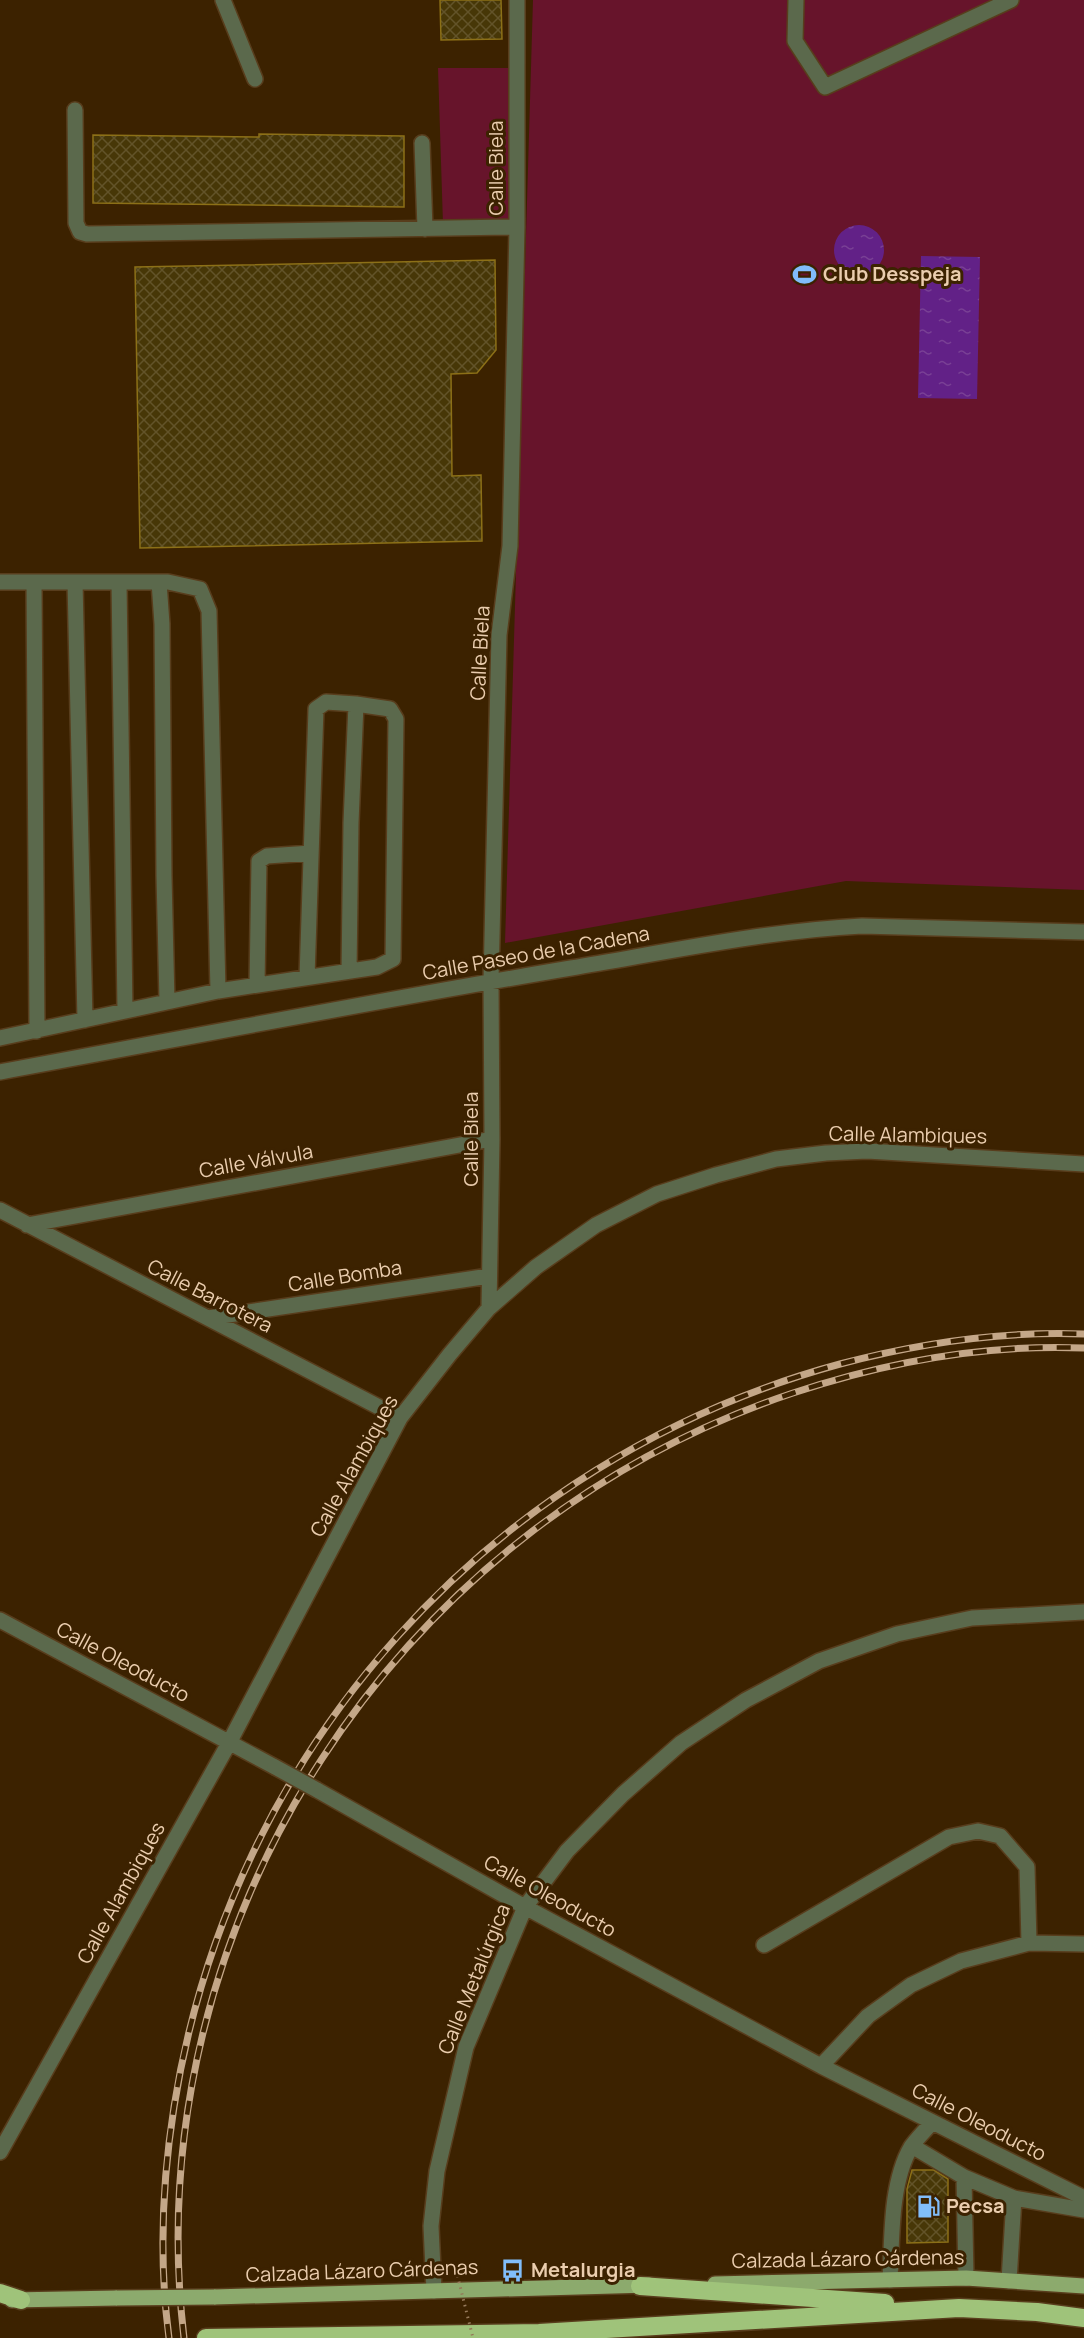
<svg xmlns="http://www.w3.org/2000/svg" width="1084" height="2338" font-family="Manrope,sans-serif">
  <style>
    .garden { fill: #67142b }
    .water { fill: url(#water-ripples) }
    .building { fill: url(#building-cross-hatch); stroke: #8c7017; stroke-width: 1.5 }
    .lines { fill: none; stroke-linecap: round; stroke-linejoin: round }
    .minor-casing { stroke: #583d1c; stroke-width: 18 }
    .major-casing { stroke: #583d1c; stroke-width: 18 }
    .highway-casing { stroke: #583d1c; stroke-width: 21 }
    .path { stroke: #957959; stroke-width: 3; stroke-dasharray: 1.5 4.5; stroke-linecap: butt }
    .minor { stroke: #5b694c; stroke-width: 15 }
    .major { stroke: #8caa6d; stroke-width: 15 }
    .highway { stroke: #9fc37a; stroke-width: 18 }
    .rail-casing { stroke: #c4a788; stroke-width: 7 }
    .rail { stroke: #3c2200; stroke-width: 4.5; stroke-dasharray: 14; stroke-linecap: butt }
    .minor-bridge-casing { stroke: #583d1c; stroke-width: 18; stroke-linecap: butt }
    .major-bridge-casing { stroke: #583d1c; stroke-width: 18; stroke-linecap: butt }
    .path-bridge { stroke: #957959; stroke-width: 3; stroke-dasharray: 1.5 4.5; stroke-linecap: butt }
    .minor-bridge { stroke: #5b694c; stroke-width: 15 }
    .major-bridge { stroke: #8caa6d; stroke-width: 15 }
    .labels { text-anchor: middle; stroke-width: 6; stroke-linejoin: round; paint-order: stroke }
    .street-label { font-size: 20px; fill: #eacdae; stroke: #3c2200 }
    .poi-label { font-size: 20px; font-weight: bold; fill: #eacdae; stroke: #3c2200; text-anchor: start }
  </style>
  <defs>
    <pattern id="water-ripples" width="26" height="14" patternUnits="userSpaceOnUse" patternTransform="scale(1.5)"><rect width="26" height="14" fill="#622187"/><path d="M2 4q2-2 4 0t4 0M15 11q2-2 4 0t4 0" fill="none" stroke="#794095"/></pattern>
    <pattern id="building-cross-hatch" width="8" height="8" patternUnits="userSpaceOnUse" patternTransform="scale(1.5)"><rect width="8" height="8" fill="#473707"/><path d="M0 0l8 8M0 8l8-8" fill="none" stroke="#625329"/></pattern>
  </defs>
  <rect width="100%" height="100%" fill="#3c2200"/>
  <path class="garden" d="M533 0H1084V890L846 881 505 943Z
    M438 68H509L511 221 443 224Z"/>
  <path class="water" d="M834 250a25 25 0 1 1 50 0a25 25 0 1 1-50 0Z
    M921 256 980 257 977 399 918 398Z"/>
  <path class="building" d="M440 0H501L502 39 441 40Z
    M259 134 404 136V207L93 203V135L259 137Z
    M495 260 496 350 477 373 451 374 452 476 481 475 482 541 140 548 135 267Z
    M912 2170H934L948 2179V2242L907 2243V2189Z"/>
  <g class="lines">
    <defs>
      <path id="minor" d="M223 0 255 79
        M796 0 795 41 825 87 1011 0
        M75 110 76 223 80 232 87 234 517 227
        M422 143 425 229
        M0 582H168L200 589 209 611 218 991 377 967 393 959 396 719 390 709 356 704 351 823 349 971
        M34 582 37 1031
        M75 582 85 1020
        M119 582 125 1011
        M159 582 162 624 164 876 167 1002
        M307 977 316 709 326 702 356 704
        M257 985 259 861 267 856 311 853
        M0 1038 218 991
        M0 1072C190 1037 380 1000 571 968 667 952 765 931 862 926L1084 932
        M0 1210 400 1418
        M27 1225 492 1139
        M489 1308 492 1139 491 981 499 635 510 546 517 227V0
        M208 1318 489 1276
        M0 1620 275 1767
        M317 1790 525 1907 821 2066 1084 2198
        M764 1945 949 1837 978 1831 1000 1836 1027 1867 1029 1943
        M821 2066 868 2016 911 1985 961 1961 1029 1943 1084 1944
        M912 2146 964 2177 1014 2198 1084 2210
        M0 2152 229 1743 400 1418 450 1354 489 1308 536 1267 596 1225 657 1194 716 1175 776 1159 826 1153 867 1151 1084 1164
        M964 2177 966 2278
        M890 2280C892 2240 890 2183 911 2147 917 2138 926 2130 932 2122
        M1009 2281 1014 2198
        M434 2291 431 2226 437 2171 466 2047 525 1907 567 1851 623 1794 681 1743 746 1700 819 1661 897 1634 972 1618 1084 1612"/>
      <path id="major" d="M715 2284 966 2278 1084 2286
        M214 2297 649 2285
        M12 2300 117 2298"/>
      <path id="highway" d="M640 2286 885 2303
        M0 2293 21 2300
        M206 2338 539 2333 959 2308 1037 2312 1084 2318"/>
    </defs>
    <use href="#minor" class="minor-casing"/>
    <use href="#major" class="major-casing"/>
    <use href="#highway" class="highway-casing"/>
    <path class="path" d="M456 2270 476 2265 478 2274"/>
    <use href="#minor" class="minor"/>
    <use href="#major" class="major"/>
    <use href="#highway" class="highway"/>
    <defs>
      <path id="rail" d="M169 2338C159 2262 162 2183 174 2107 230 1750 490 1459 840 1364 919 1343 1002 1331 1084 1334
        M184 2338C135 1922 398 1524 793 1393 886 1362 986 1344 1084 1348"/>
    </defs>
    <use href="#rail" class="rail-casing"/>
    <use href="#rail" class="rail"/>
    <defs>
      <path id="minor-bridge" d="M275 1767 317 1790"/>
      <path id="major-bridge" d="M117 2298 214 2297"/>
    </defs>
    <use href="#minor-bridge" class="minor-bridge-casing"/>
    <use href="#major-bridge" class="major-bridge-casing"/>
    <path class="path-bridge" d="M456 2270 473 2338"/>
    <use href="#minor-bridge" class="minor-bridge"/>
    <use href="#major-bridge" class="major-bridge"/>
  </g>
  <defs>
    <symbol id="stadium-bare" viewBox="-9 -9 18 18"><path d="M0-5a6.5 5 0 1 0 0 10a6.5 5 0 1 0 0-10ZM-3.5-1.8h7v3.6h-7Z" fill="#81bdfa" stroke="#3c2200" stroke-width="2.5" paint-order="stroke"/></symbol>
    <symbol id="fuel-bare" viewBox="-9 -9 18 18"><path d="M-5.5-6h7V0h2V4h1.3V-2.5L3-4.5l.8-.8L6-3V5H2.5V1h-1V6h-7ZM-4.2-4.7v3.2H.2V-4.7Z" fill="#81bdfa" stroke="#3c2200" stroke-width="2.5" paint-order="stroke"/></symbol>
    <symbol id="bus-bare" viewBox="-9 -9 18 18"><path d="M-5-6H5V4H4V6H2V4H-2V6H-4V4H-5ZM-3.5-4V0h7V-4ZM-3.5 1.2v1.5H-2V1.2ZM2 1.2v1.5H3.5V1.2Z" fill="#81bdfa" stroke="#3c2200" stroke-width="2.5" paint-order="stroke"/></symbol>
  </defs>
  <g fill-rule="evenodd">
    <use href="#stadium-bare" x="788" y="258" width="33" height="33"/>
    <use href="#fuel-bare" x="912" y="2190" width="33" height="33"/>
    <use href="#bus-bare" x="496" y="2254" width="33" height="33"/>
  </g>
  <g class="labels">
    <g class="street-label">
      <text transform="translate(496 168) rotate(-90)" y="7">Calle Biela</text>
      <text transform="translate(480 653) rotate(-87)" y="7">Calle Biela</text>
      <text transform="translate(536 953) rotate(-10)" y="7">Calle Paseo de la Cadena</text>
      <text transform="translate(908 1135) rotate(1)" y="7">Calle Alambiques</text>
      <text transform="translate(471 1139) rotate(-90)" y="7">Calle Biela</text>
      <text transform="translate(256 1161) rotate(-10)" y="7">Calle Válvula</text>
      <text transform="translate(345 1276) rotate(-9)" y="7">Calle Bomba</text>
      <text transform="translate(210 1296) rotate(27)" y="7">Calle Barrotera</text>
      <text transform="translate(354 1466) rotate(-61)" y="7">Calle Alambiques</text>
      <text transform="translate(123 1662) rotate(28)" y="7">Calle Oleoducto</text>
      <text transform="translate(121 1893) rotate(-61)" y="7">Calle Alambiques</text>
      <text transform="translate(550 1896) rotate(29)" y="7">Calle Oleoducto</text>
      <text transform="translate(474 1979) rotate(-68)" y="7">Calle Metalúrgica</text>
      <text transform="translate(979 2122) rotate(27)" y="7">Calle Oleoducto</text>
      <text transform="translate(848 2259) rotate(-1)" y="7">Calzada Lázaro Cárdenas</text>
      <text transform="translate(362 2271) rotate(-2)" y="7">Calzada Lázaro Cárdenas</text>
    </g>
    <g class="poi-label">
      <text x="823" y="281">Club Desspeja</text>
      <text x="946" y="2213">Pecsa</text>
      <text x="531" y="2277">Metalurgia</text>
    </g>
  </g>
</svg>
